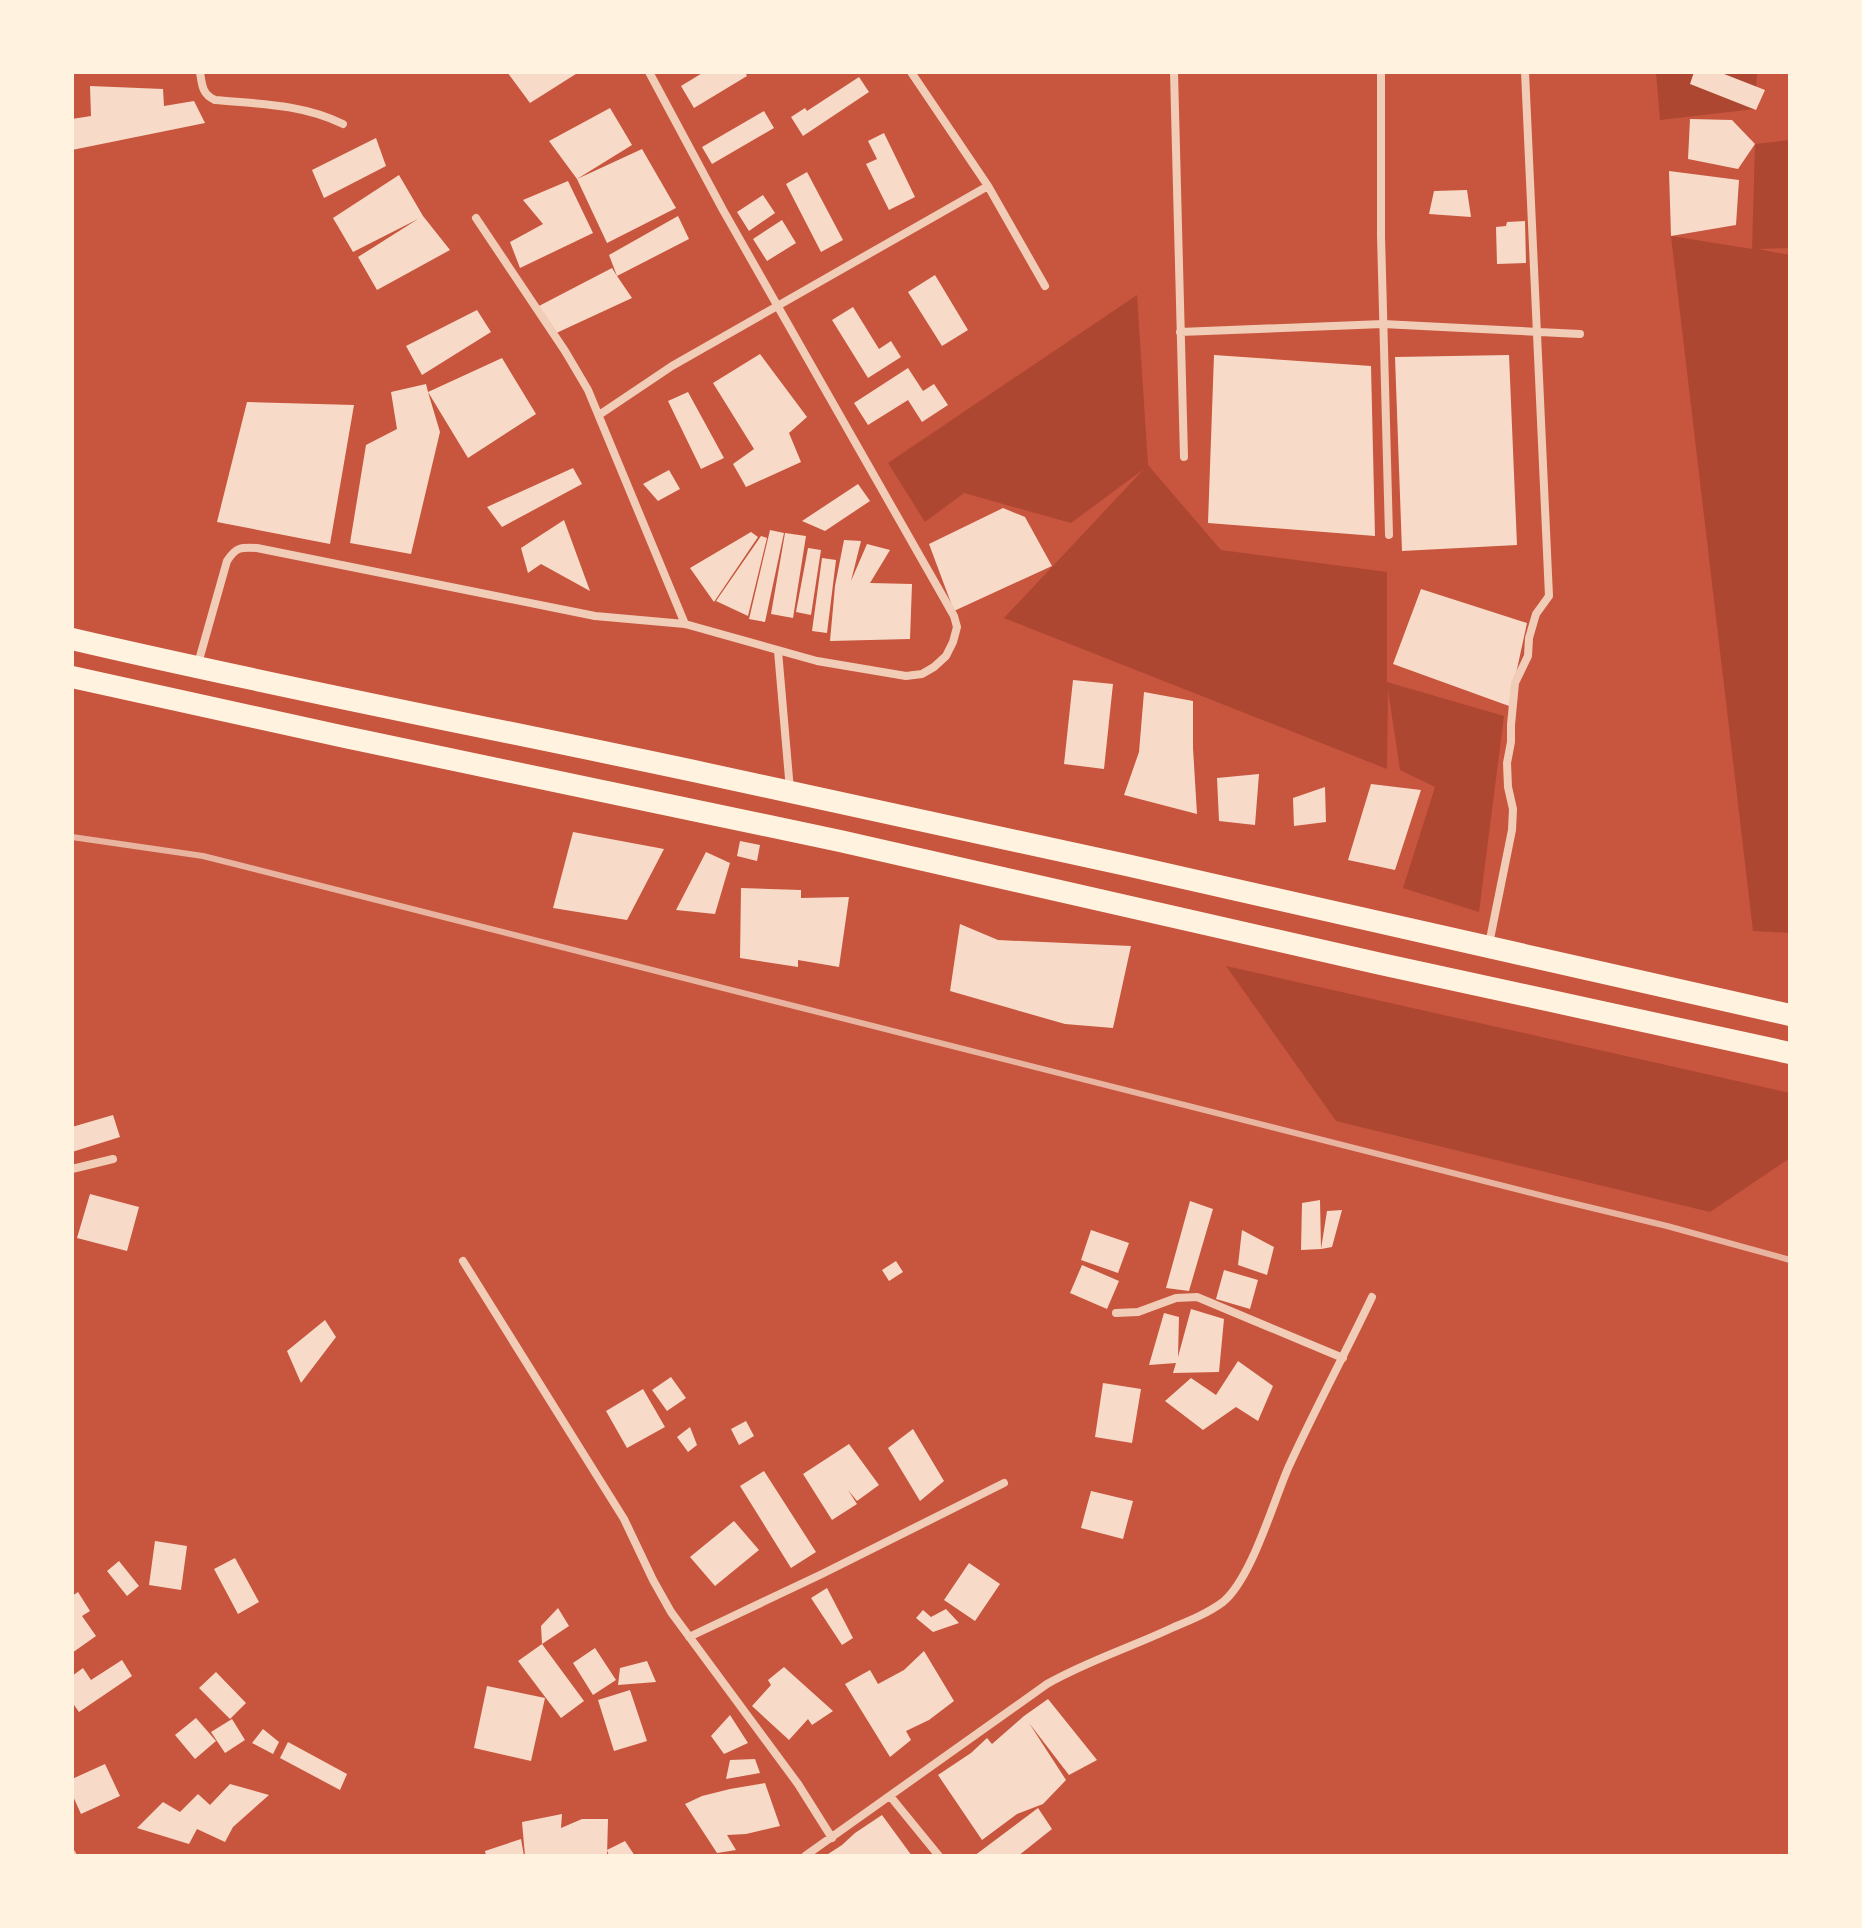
<svg xmlns="http://www.w3.org/2000/svg" width="1862" height="1928" font-family="Literata,serif">
  <style>
    .green { fill: #ae4732 }
    .building { fill: #f7dbc8 }
    .lines { fill: none; stroke-linecap: round; stroke-linejoin: round }
    .minor { stroke: #f1ccb7; stroke-width: 8 }
    .trunk { stroke: #fff3e0; stroke-width: 22 }
    .rail { stroke: #e9b49f; stroke-width: 6 }
  </style>
  <rect width="100%" height="100%" fill="#c8553d"/>
  <path class="green" d="M1656 72H1757L1755 109 1660 120Z
    M1790 140V248L1758 249 1790 255V933L1753 931 1671 236 1752 249 1755 144Z
    M1137 295 1148 465 1221 550 1387 572V682L1504 716 1479 912 1403 888 1435 787 1400 770 1388 690 1387 769 1004 618 1144 469 1071 523 964 493 925 522 888 463Z
    M1226 966 1790 1093V1158L1710 1212 1336 1121Z"/>
  <path class="building" d="M507 72H579L530 103Z
    M704 72H745L747 76 694 108 681 86Z
    M1694 72H1719L1765 90 1756 110 1690 84Z
    M859 77 869 92 803 136 791 117 805 108 807 111Z
    M90 86 163 89 164 106 194 101 205 123 72 150V119L91 116Z
    M610 108 632 145 577 179 549 141Z
    M764 111 774 128 712 164 702 147Z
    M1690 119 1732 120 1755 144 1738 169 1688 159Z
    M884 133 915 197 889 210 866 164 877 159 868 141Z
    M376 138 386 166 324 198 312 170Z
    M642 149 676 208 607 243 577 179Z
    M1669 171 1739 180 1736 225 1671 236Z
    M807 172 843 240 821 252 786 184Z
    M399 175 423 216 450 250 377 290 358 257 418 219 353 252 333 218Z
    M568 181 593 233 520 268 510 242 543 224 523 200Z
    M1467 190 1471 217 1429 214 1434 191Z
    M763 195 775 213 749 231 737 212Z
    M678 216 689 239 617 276 632 298 552 335 537 307 612 268 617 276 609 255Z
    M782 220 796 243 767 261 753 239Z
    M1525 221 1526 263 1497 264 1496 227 1506 226 1507 222Z
    M935 275 968 330 942 346 908 292Z
    M853 307 879 349 891 341 901 357 868 378 832 320Z
    M477 310 491 332 422 375 406 346Z
    M760 354 807 417 789 433 801 462 746 487 733 464 754 449 713 383Z
    M1214 355 1371 366 1375 536 1208 523Z
    M1509 355 1517 545 1402 551 1395 357Z
    M502 358 536 414 468 458 428 392 440 432 411 554 350 543 366 445 397 429 391 392 426 384 428 392Z
    M908 368 923 391 934 384 948 405 922 422 908 400 868 425 854 403Z
    M688 392 724 458 701 469 668 401Z
    M247 402 354 405 330 544 217 522Z
    M573 468 582 484 502 527 487 507Z
    M669 470 680 489 658 501 643 484Z
    M858 484 870 501 825 531 802 521Z
    M1003 508 1025 517 1052 566 954 611 929 544Z
    M564 520 590 591 541 564 528 573 521 548Z
    M770 530 784 533 765 622 749 619Z
    M751 532 758 537 714 602 690 568Z
    M785 533 806 536 793 618 771 614Z
    M761 536 767 538 748 616 716 601Z
    M844 540 861 541 851 581 867 544 890 550 870 583 912 584 910 639 830 641 835 586Z
    M808 548 821 550 811 615 796 612Z
    M822 558 836 560 827 633 812 631Z
    M1421 589 1527 623 1509 706 1393 664Z
    M1073 680 1113 684 1104 769 1064 764Z
    M1144 692 1193 701V748L1197 814 1124 795 1139 752Z
    M1259 774 1255 825 1219 821 1217 778Z
    M1371 784 1421 790 1395 870 1348 860Z
    M1325 787 1326 822 1294 826 1293 798Z
    M573 832 664 849 627 920 553 908Z
    M740 841 760 845 757 861 737 856Z
    M706 852 730 863 715 914 676 910Z
    M741 888 801 890V898L849 897 839 967 798 960V967L740 958Z
    M960 924 998 940 1131 946 1113 1028 1065 1024 950 991Z
    M113 1115 120 1137 72 1152V1127Z
    M90 1194 139 1207 127 1251 77 1238Z
    M1320 1200 1321 1249 1327 1211 1342 1210 1332 1247 1321 1249 1301 1250 1302 1203Z
    M1190 1201 1213 1209 1189 1291 1166 1288Z
    M1091 1230 1129 1243 1118 1273 1081 1260Z
    M1242 1230 1274 1247 1267 1275 1238 1265Z
    M896 1261 903 1272 889 1281 882 1270Z
    M1082 1265 1119 1281 1107 1309 1070 1293Z
    M1224 1270 1258 1280 1250 1309 1216 1299Z
    M1191 1309 1224 1319 1219 1372 1173 1373 1176 1363 1149 1365 1164 1313 1179 1317 1178 1357Z
    M325 1320 336 1337 301 1383 287 1351Z
    M1238 1361 1273 1386 1258 1421 1236 1407 1203 1430 1165 1401 1191 1378 1216 1395Z
    M671 1377 686 1398 667 1411 652 1390Z
    M1103 1383 1141 1389 1132 1443 1095 1437Z
    M643 1389 665 1427 627 1448 606 1411Z
    M746 1421 754 1436 739 1445 731 1429Z
    M690 1427 697 1445 688 1452 677 1437Z
    M913 1429 944 1481 920 1501 888 1448Z
    M849 1444 879 1485 857 1501 848 1490 857 1504 832 1520 803 1474Z
    M764 1471 816 1552 791 1568 740 1486Z
    M1091 1491 1133 1501 1123 1539 1081 1528Z
    M734 1521 759 1550 715 1586 690 1557Z
    M155 1541 187 1546 181 1590 149 1585Z
    M235 1558 259 1602 238 1614 214 1569Z
    M119 1561 139 1586 127 1596 107 1571Z
    M969 1563 1000 1584 975 1621 944 1600Z
    M827 1588 853 1638 842 1645 811 1598Z
    M78 1592 90 1611 82 1616 96 1636 72 1653V1596Z
    M558 1608 569 1626 542 1644 541 1626Z
    M946 1609 959 1623 933 1632 916 1618 923 1610 931 1617Z
    M542 1644 584 1701 561 1718 518 1661Z
    M595 1648 616 1680 593 1695 573 1663Z
    M924 1651 954 1701 929 1720 906 1731 911 1740 890 1757 845 1684 870 1670 878 1684 904 1670Z
    M122 1660 132 1676 79 1712 72 1702V1676L83 1668 91 1680Z
    M647 1661 656 1682 618 1685 620 1668Z
    M784 1667 833 1711 812 1725 808 1719 789 1740 752 1706 771 1685 768 1680Z
    M216 1672 246 1703 230 1719 199 1688Z
    M487 1686 545 1698 531 1761 474 1748Z
    M630 1690 647 1741 614 1751 598 1700Z
    M1048 1699 1097 1760 1069 1775 1029 1723 1066 1780 1043 1804 1017 1814 982 1840 938 1775 971 1753 987 1738 992 1744 1024 1716Z
    M730 1715 748 1743 724 1754 711 1736Z
    M196 1718 216 1741 195 1759 175 1735Z
    M232 1719 245 1740 225 1753 211 1732Z
    M263 1729 279 1742 273 1754 252 1743Z
    M288 1742 347 1774 340 1790 280 1758Z
    M755 1759 760 1773 726 1779 730 1760Z
    M105 1764 120 1796 81 1814 72 1794V1779Z
    M765 1783 780 1826 746 1834 727 1835 736 1850 717 1853 685 1804 702 1796 730 1789Z
    M230 1784 269 1795 233 1827 225 1842 197 1829 189 1844 137 1828 163 1802 180 1812 198 1794 210 1805Z
    M1038 1808 1052 1829 1018 1856H974Z
    M562 1814 561 1828 582 1819H608L607 1856H525L522 1822Z
    M882 1815 912 1856H825L842 1845 855 1833Z
    M521 1839 524 1856H486L485 1851Z
    M625 1841 635 1856H609L607 1850Z"/>
  <g class="lines">
    <path class="minor" d="M200 72C202 85 202 94 215 100 259 104 302 104 343 124
      M911 72 988 186 1045 286
      M1174 72 1184 457
      M1381 72V236L1389 535
      M476 218 565 351 588 390 685 624
      M1180 332 1383 324 1580 334
      M599 415 672 366 988 186
      M778 651 790 790
      M197 667 227 561C236 547 241 547 257 548L595 616 685 624 817 661 906 676 922 674 934 667 946 656 953 642 957 627 954 616 723 210 649 72
      M1489 944 1512 830 1513 809 1508 787 1507 763 1511 742V725L1515 683 1528 656 1529 638 1536 614 1549 596 1525 72
      M72 1169 113 1159
      M463 1261 624 1519 653 1580 671 1612 798 1784 832 1838
      M1116 1313 1138 1312 1176 1298 1197 1297 1343 1358
      M689 1637 822 1574 1004 1483
      M890 1796 939 1856
      M72 1854 73 1856
      M805 1856 1047 1684C1087 1661 1132 1647 1174 1627 1191 1620 1208 1613 1223 1602 1252 1578 1273 1502 1289 1466 1315 1409 1345 1354 1372 1297"/>
    <path class="trunk" d="M72 639C281 688 493 728 703 773 1066 851 1428 931 1790 1015
      M72 677 345 737 840 841 1381 964 1790 1053"/>
    <path class="rail" d="M72 837 203 856 1555 1199 1667 1226 1790 1260"/>
  </g>
  <rect width="1862" height="1928" fill="none" stroke="#fff3e0" stroke-width="148"/>
</svg>
